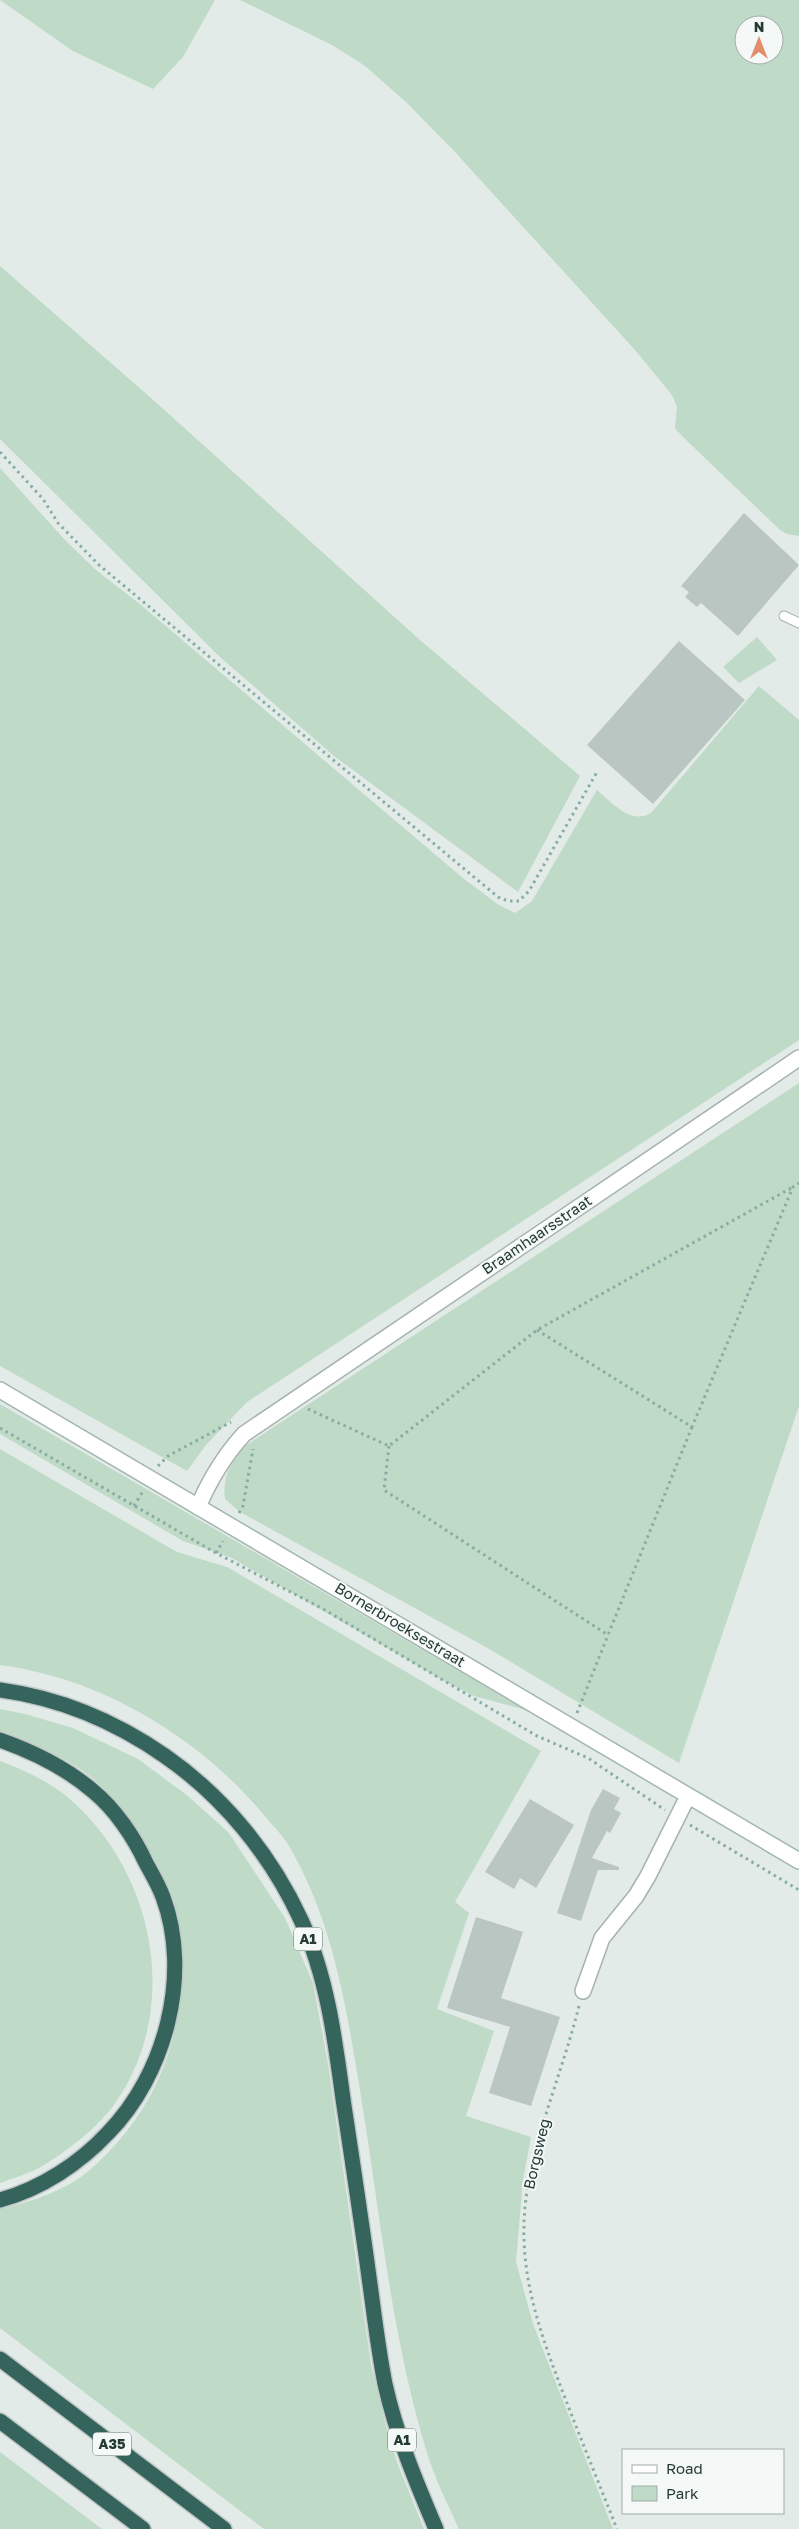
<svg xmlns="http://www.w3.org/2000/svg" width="799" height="2529" font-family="'Golos Text',sans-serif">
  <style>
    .green { fill: #bfdac7; fill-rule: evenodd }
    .building { fill: #b9c6c1 }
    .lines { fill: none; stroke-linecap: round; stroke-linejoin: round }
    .service-casing { stroke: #a6b3af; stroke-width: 11 }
    .minor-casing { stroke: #a6b3af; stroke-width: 18 }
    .tertiary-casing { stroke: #a6b3af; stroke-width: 18 }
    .secondary-casing { stroke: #a3b6b0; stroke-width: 18 }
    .motorway-casing { stroke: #c2c8c7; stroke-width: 18 }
    .path { stroke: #87aca2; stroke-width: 3; stroke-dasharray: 2.5 4; stroke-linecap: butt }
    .service { stroke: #fff; stroke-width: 9 }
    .minor { stroke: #fff; stroke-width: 15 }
    .tertiary { stroke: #fff; stroke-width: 15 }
    .secondary { stroke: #fff; stroke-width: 15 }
    .motorway { stroke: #34645c; stroke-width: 15 }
    .labels { text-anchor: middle; stroke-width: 4; stroke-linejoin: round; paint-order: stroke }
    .shield { fill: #f4f8f6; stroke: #637470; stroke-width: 1 }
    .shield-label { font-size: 14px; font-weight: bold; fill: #253b36 }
    .street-label { font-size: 15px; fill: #253b36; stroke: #f4f8f6 }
  </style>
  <rect width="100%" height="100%" fill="#e3ebe8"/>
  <path class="green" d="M0 0H215L183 57 153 89 73 51Z
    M240 0H799V536L787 534 780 530 682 436 675 428 677 407 672 395 635 350 454 151 406 102 365 66 334 46ZM744 25H774V55H744Z
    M0 266 151 398 420 640 580 776 518 892 334 756 221 658 0 439Z
    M0 468 65 540 96 570 141 605 464 879 499 905 515 913 532 901 597 790C612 803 631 825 651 813L759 686 799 720V1040L247 1402 206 1445 187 1471 0 1366Z
    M757 637 777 660 739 683 723 667Z
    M799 1083V1406L679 1763 491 1650 240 1512 225 1499C222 1476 231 1463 245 1446Z
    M0 1404 526 1710 474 1696 444 1681 232 1558 183 1541 0 1434Z
    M0 1449 177 1552 227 1567 541 1751 455 1902 469 1913 437 2009 494 2031 466 2116 531 2137 523 2180 516 2262 533 2324 613 2529H459C448 2505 436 2481 428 2456 391 2337 380 2212 360 2090 346 2006 333 1921 289 1846 284 1837 276 1829 269 1821 240 1786 214 1762 176 1735 122 1698 65 1674 0 1665Z
    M0 1709 25 1714 73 1728 138 1759 188 1796 229 1833 285 1918 313 1983 328 2064 371 2364 385 2422 397 2462 424 2529H264L0 2328V2209C27 2203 64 2191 86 2173 137 2131 174 2068 179 2001 180 1986 176 1968 175 1952 173 1935 174 1913 170 1896 159 1858 125 1809 97 1782 72 1759 32 1743 0 1733Z
    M0 1761C26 1771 51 1782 72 1801 155 1875 181 2008 116 2102 99 2127 65 2153 39 2168 27 2174 13 2178 0 2183Z
    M0 2452 102 2529H0Z"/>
  <path class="building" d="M744 513 799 565 738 636 701 603 697 607 685 597 689 592 681 586Z
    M679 641 745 700 653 804 587 745Z
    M603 1789 620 1798 614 1809 621 1813 610 1833 607 1831 592 1858 619 1867V1870H598L581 1921 557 1913 591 1810Z
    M530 1799 574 1825 536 1888 520 1878 514 1889 485 1872Z
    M476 1917 523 1932 501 1998 560 2017 531 2106 489 2093 510 2027 447 2008Z"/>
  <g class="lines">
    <defs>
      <path id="service" d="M784 616 799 623"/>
      <path id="minor" d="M583 1991 602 1938 636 1896 648 1876 688 1796"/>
      <path id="tertiary" d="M198 1507C210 1479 223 1457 244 1434L799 1058"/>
      <path id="secondary" d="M0 1390 799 1861"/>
      <path id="motorway" d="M0 1690C59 1698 116 1722 165 1756 224 1797 271 1855 301 1920 327 1976 335 2039 343 2099 352 2159 361 2218 369 2277 374 2313 378 2349 385 2384 396 2434 416 2482 436 2529
        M0 1740C34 1752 65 1767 93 1791 115 1809 134 1837 146 1863 152 1874 159 1886 163 1897 192 1975 165 2075 108 2133 80 2163 41 2189 0 2200
        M0 2359 224 2529
        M0 2421 143 2529"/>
    </defs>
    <use href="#service" class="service-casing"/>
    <use href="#minor" class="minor-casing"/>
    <use href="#tertiary" class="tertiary-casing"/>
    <use href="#secondary" class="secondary-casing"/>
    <use href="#motorway" class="motorway-casing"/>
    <path class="path" d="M0 452 43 499 58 523 99 565 498 897 508 901H519L529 891 597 772
      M537 1330 692 1427 793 1187 799 1183
      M308 1409 389 1446 537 1330 793 1187
      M0 1428 216 1553 325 1610 537 1736 588 1758 665 1810
      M389 1446 384 1490 608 1635 692 1427
      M158 1466 168 1456 231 1422
      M134 1506 143 1491
      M239 1513 243 1506 253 1449
      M216 1553 223 1541
      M577 1713 608 1635
      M690 1825 799 1890
      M579 2006C564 2066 539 2124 528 2185 514 2264 538 2327 565 2398 582 2442 600 2486 617 2529"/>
    <use href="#service" class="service"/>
    <use href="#minor" class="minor"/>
    <use href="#tertiary" class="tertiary"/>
    <use href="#secondary" class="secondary"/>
    <use href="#motorway" class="motorway"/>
  </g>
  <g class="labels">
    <g class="shield">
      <rect x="294" y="1927.5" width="28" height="23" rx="4"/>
      <rect x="388" y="2428.5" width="28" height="23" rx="4"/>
      <rect x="93" y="2432.5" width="38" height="23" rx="4"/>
    </g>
    <g class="shield-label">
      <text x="308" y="1944">A1</text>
      <text x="402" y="2445">A1</text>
      <text x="112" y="2449">A35</text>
    </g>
    <g class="street-label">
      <text transform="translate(537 1235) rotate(-34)" y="5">Braamhaarsstraat</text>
      <text transform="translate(400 1625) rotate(31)" y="5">Bornerbroeksestraat</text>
      <text transform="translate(537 2154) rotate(-77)" y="5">Borgsweg</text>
    </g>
  </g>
  <rect x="622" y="2449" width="162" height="65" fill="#f4f8f6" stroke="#a1aca9"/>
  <rect x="632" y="2465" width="25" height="8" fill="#ffffff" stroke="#a1aca9"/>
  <text x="666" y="2474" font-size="15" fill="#253b36">Road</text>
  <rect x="632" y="2486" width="25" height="15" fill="#bfdac7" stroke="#a1aca9"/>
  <text x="666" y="2499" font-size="15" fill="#253b36">Park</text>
  <g transform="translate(759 40)"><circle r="24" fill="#f4f8f6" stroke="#a1aca9"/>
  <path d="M0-4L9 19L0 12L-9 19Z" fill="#e28d6b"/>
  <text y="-8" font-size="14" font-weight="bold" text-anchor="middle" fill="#253b36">N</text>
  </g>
</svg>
